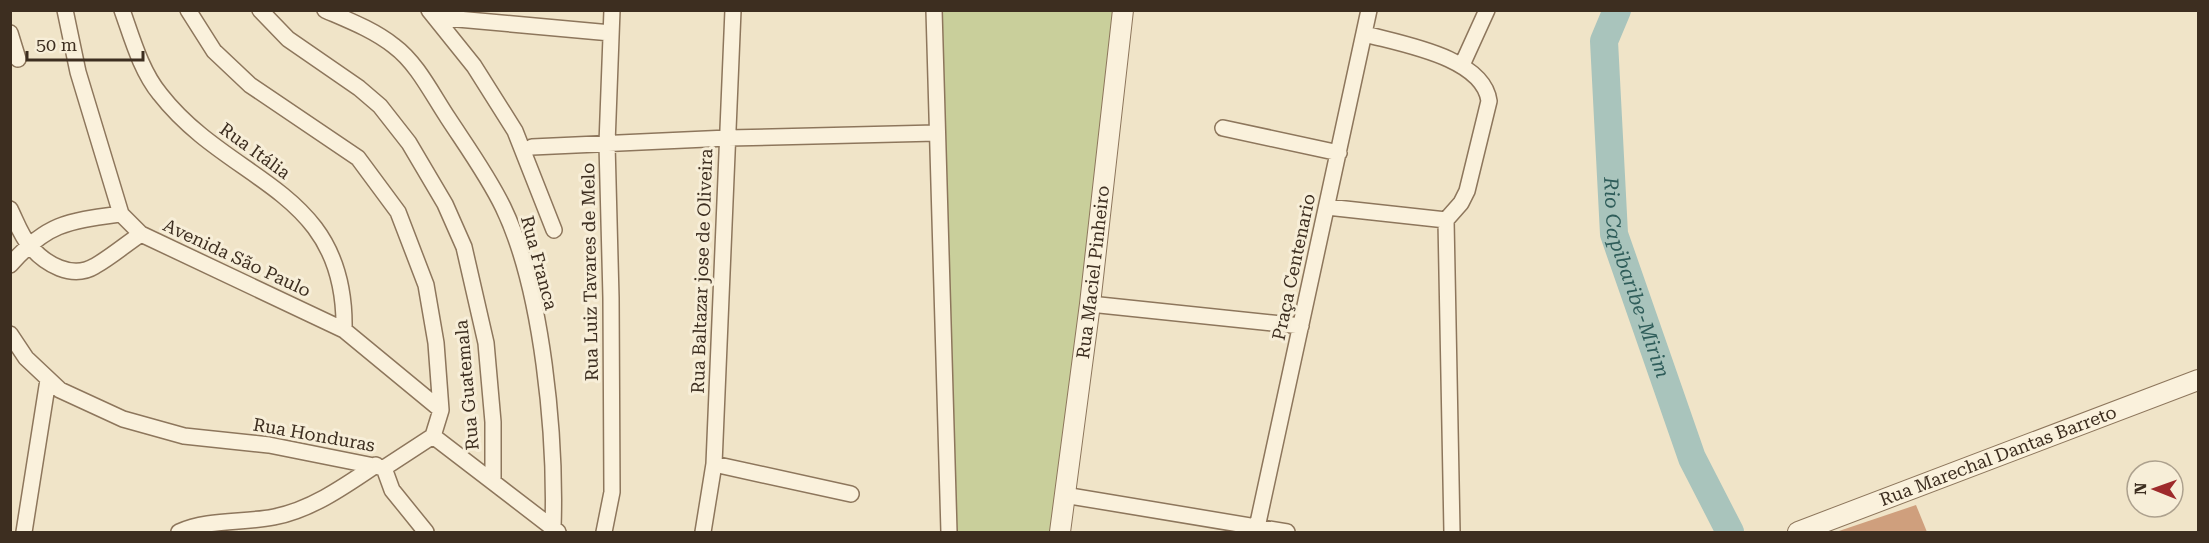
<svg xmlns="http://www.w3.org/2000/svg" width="2209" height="543" font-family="'Roboto Serif',serif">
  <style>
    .green { fill: #c9cf9b }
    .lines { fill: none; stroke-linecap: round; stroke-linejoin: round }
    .river { stroke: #a9c4bc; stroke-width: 28 }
    .building { fill: #cf9f7d }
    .minor-casing { stroke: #8d765c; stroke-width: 18 }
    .tertiary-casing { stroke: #8d765c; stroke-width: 22 }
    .minor { stroke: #faf1dc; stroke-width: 15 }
    .tertiary { stroke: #faf1dc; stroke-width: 20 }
    .labels { text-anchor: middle; stroke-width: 6; stroke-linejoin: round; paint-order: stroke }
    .street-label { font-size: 18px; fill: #3d2e20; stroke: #f7eed8 }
    .water-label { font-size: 20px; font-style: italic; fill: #2f5d5a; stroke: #f7eed8 }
  </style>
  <rect width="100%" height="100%" fill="#f0e4c8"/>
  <path class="green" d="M936 11H1122L1060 532H948Z"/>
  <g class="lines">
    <path class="river" id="s1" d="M1617 10 1604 41 1614 234 1692 458 1730 532"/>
  </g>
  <path class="building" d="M1916 505 1927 532H1836Z"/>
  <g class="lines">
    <defs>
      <path id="minor" d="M65 10 78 72 121 214
        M122 10C132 38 141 71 160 94 231 185 347 188 344 330
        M260 10 288 39 359 88 380 106 409 143 445 204 464 247 486 343 493 422V481
        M325 10C348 20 374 30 394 46 417 63 432 94 448 118 467 147 488 176 503 207 543 290 556 437 553 528
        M429 10 474 66 515 131 554 230
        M934 10 949 532
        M435 17 611 33
        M10 33 18 59
        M1365 34C1401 44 1483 57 1489 101L1467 191 1461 203 1446 220
        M1462 65 1487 10
        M1223 128 1339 153
        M532 147 728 138 936 133
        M1327 207 1446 220
        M10 209C16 221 21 236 30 246 45 264 72 280 95 266 111 257 126 244 141 234
        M1446 220 1452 532
        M10 265C47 223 68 221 121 214L141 234 344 330 441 410
        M1090 304 1301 326
        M10 334 26 358 60 390 123 419 184 436 269 445 384 468 433 436 441 410 436 343 426 285 398 212 358 158 250 85 214 51 188 10
        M433 436 558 532
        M714 464 851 494
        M384 468 392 490 426 532
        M1064 495 1287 532
        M24 532 48 380
        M179 532C208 519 243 523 274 517 311 510 345 486 376 465
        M604 532 612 492 611 298 607 144 612 10
        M703 532 714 464 733 10
        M1256 532 1369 10"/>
      <g id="tertiary">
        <path id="s2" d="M1060 532 1090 304 1123 10"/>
        <path id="s3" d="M1798 532 2198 380"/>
      </g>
    </defs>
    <use href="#minor" class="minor-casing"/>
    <use href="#tertiary" class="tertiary-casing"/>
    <use href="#minor" class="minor"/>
    <use href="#tertiary" class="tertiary"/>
  </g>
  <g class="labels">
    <g class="street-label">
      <text transform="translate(255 151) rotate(36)" y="6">Rua Itália</text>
      <text transform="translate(237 258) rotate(25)" y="6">Avenida São Paulo</text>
      <text transform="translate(539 263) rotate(75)" y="6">Rua Franca</text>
      <text transform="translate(1294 267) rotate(-78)" y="6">Praça Centenario</text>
      <text transform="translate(702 271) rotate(-88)" y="6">Rua Baltazar jose de Oliveira</text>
      <text transform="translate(590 272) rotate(-91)" y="6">Rua Luiz Tavares de Melo</text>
      <text dy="6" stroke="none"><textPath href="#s2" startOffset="262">Rua Maciel Pinheiro</textPath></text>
      <text transform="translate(467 385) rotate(-95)" y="6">Rua Guatemala</text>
      <text transform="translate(314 435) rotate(10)" y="6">Rua Honduras</text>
      <text dy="6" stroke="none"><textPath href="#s3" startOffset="214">Rua Marechal Dantas Barreto</textPath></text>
    </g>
    <g class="water-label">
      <text dy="7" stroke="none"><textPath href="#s1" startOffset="274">Rio Capibaribe-Mirim</textPath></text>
    </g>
  </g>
  <rect width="2209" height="543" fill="none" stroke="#3d2e20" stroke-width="24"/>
  <g transform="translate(2155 489) rotate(271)"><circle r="28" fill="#f7eed8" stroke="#ada18e" stroke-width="1.5"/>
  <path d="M0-4.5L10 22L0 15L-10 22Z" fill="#9e2a2b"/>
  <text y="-9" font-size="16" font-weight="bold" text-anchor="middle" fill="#3d2e20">N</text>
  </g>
  <path d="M27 51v9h116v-9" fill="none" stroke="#3d2e20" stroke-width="3"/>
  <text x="36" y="51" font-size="18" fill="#3d2e20" stroke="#f7eed8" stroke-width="4.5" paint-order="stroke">50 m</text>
</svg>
